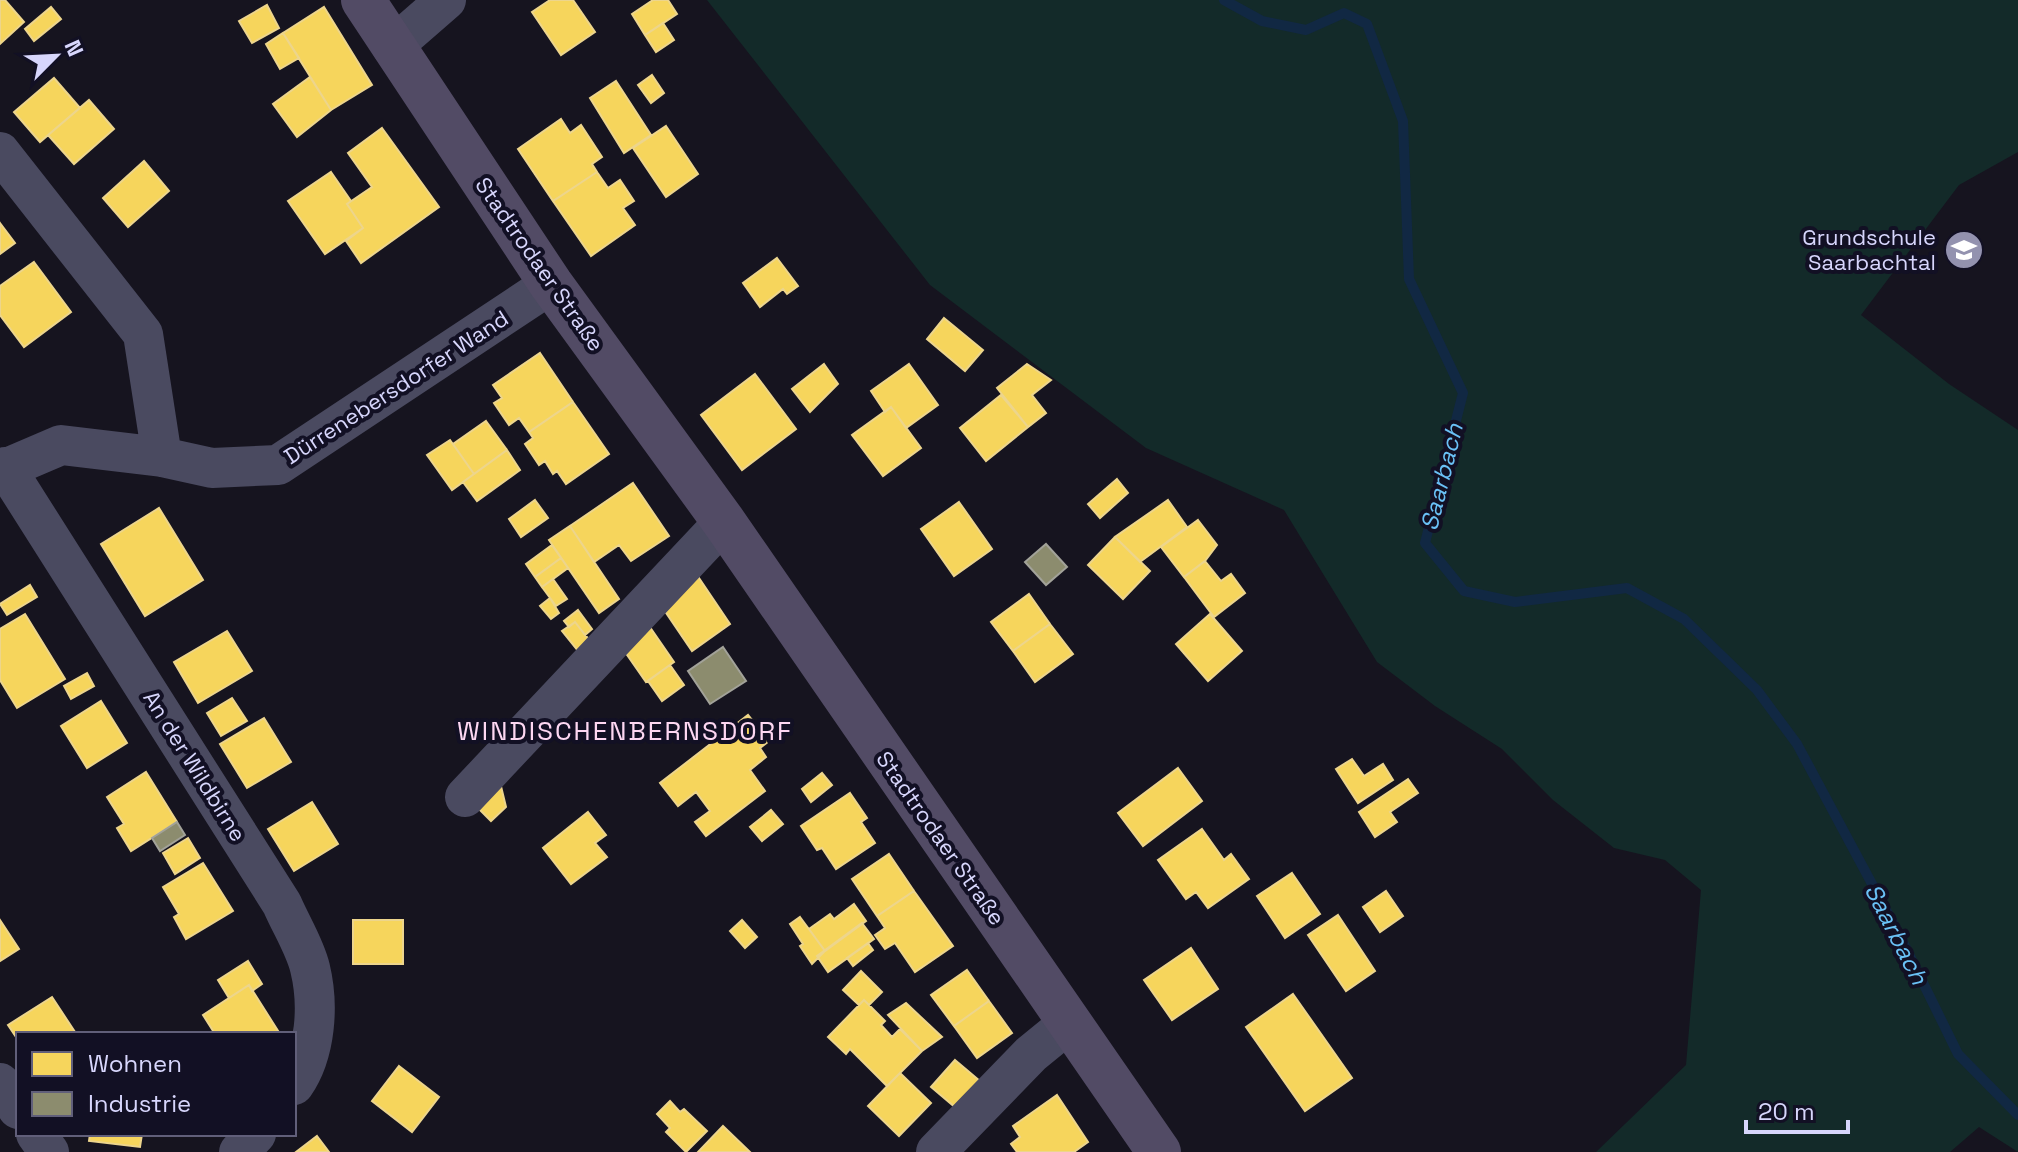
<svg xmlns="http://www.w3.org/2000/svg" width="2018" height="1152" font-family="'Space Grotesk',sans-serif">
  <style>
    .green { fill: #132a29 }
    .homes { fill: #f6d55c; stroke: #edd58c; stroke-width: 2 }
    .industry { fill: #8c8c6e; stroke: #a2a299; stroke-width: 2 }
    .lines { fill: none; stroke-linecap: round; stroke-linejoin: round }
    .stream { stroke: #112843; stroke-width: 10 }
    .minor { stroke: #4a4a60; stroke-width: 40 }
    .major { stroke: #524b65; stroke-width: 44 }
    .labels { text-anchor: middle; stroke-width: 8; stroke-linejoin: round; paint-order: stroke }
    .poi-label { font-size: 22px; fill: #d7d6fc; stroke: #121024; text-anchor: end }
    .street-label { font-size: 22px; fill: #d7d6fc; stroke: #121024 }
    .water-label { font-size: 24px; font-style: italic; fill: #6ac1f6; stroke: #121024 }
    .quarter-label { font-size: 26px; letter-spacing: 2px; fill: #fdd7f2; stroke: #121024 }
  </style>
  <rect width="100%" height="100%" fill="#16141f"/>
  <path class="green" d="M707 0H2018V152L1959 185 1861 315 1949 384 2018 430V1152L1979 1127 1950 1152H1596L1686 1065 1701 890 1665 860 1614 848 1553 800 1502 749 1435 706 1377 662 1284 510 1146 448 930 285Z"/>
  <path class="homes" d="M0 0H5L24 22 0 44Z
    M550 0H573L595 32 561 55 532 12Z
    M653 0H668L677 14 645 35 632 14Z
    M267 5 279 28 252 43 239 21Z
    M51 7 61 19 34 41 25 29Z
    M324 7 372 85 331 110 283 33Z
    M663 23 674 40 656 52 645 35Z
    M283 33 299 58 280 69 266 44Z
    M652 75 664 93 651 103 638 85Z
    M310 77 331 110 297 137 273 104Z
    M54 78 80 108 40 142 14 112Z
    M616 81 651 135 624 153 590 98Z
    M89 100 114 129 74 164 48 135Z
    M561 119 570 133 581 125 602 157 592 164 597 172 553 201 518 149Z
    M666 126 698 174 666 197 633 148Z
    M382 128 439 207 361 263 346 241 363 228 347 204 372 187 348 153Z
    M144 161 169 191 128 227 103 198Z
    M331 172 351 201 347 204 363 228 325 254 288 201Z
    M597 172 608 188 620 180 634 201 623 208 635 225 591 256 553 201Z
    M0 223 15 243 0 254Z
    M777 258 798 286 787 294 783 289 760 307 743 283Z
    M34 262 71 312 24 347 0 315V286Z
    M944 318 983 350 965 371 927 339Z
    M540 353 573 402 529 432 519 418 509 425 494 403 502 398 493 385Z
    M824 364 838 384 810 412 792 389Z
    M909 364 938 405 906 428 891 407 885 412 871 391Z
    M1027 364 1051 380 1032 395 1046 413 1028 427 997 388Z
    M755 374 796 429 742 470 701 415Z
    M1001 395 1028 427 986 461 960 428Z
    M573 402 609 454 566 484 557 471 553 474 545 461 539 465 525 444 533 438 529 432Z
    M891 407 921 448 883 476 852 435Z
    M486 421 507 450 474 474 453 444Z
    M450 440 474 474 452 490 427 455Z
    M507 450 520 470 477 501 463 482Z
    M1117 479 1128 493 1100 518 1088 504Z
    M633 483 669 536 631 561 619 545 594 562 570 526Z
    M535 500 548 518 521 537 509 519Z
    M1168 500 1187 527 1140 562 1115 537Z
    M959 502 992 549 954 576 921 529Z
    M159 508 203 580 145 616 101 544Z
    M1198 520 1217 545 1205 561 1184 577 1161 547Z
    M570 526 619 599 599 613 549 540Z
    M1115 537 1150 571 1123 599 1088 565Z
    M552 545 561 558 535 577 526 564Z
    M561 558 568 568 542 587 535 577Z
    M1205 561 1221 581 1231 574 1245 593 1214 617 1184 577Z
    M697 575 730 624 692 651 658 601Z
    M553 579 567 599 556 606 542 587Z
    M30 585 37 597 7 615 0 604Z
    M1029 594 1050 624 1013 651 991 622Z
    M550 598 559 613 551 619 540 606Z
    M578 610 592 629 585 635 575 622 569 627 564 621Z
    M25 614 65 679 17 708 0 680V629Z
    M1210 614 1242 651 1208 681 1176 644Z
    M643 617 674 662 646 682 625 652Z
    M575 622 591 642 579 652 562 631Z
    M1050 624 1073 654 1035 682 1013 651Z
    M227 631 252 671 198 703 174 662Z
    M670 665 684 685 662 701 648 681Z
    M87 673 94 686 71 699 64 686Z
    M232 698 247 721 221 736 207 713Z
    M101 701 127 743 87 768 61 726Z
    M748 715 769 741 760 748 766 757 750 770 765 791 706 836 695 822 710 811 696 792 678 806 660 783Z
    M264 718 291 762 247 788 220 744Z
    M1352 759 1364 776 1383 764 1393 780 1358 803 1336 769Z
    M1178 768 1202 801 1143 846 1118 813Z
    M146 772 177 822 131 851 117 828 124 824 107 797Z
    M822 773 832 785 811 802 802 789Z
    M499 778 506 807 491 821 473 803Z
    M1408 779 1418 793 1390 812 1397 822 1375 837 1359 812Z
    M850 793 867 818 861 822 875 843 836 869 822 848 817 850 801 826Z
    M312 802 338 844 294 871 268 829Z
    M771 810 783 824 762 841 750 827Z
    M588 812 606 835 595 843 607 857 571 884 543 848Z
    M1202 829 1224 860 1231 854 1249 879 1208 908 1196 892 1186 899 1158 860Z
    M188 838 200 858 175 874 163 853Z
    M889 854 914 891 877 916 852 879Z
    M203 863 233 911 186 939 174 917 179 914 163 887Z
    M1292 873 1320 914 1285 938 1257 896Z
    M914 891 953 946 915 972 895 943 885 949 875 935 885 928 877 916Z
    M1386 891 1403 916 1380 932 1363 907Z
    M854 904 866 921 825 951 809 929 830 914 834 919Z
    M1338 915 1375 971 1346 991 1308 935Z
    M800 917 825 951 812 964 800 946 803 944 790 924Z
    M0 920 19 949 0 961Z
    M353 920H403V964H353Z
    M742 920 757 937 745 948 730 931Z
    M862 923 874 939 828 972 817 956Z
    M868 943 873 950 853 966 847 958Z
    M1191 948 1218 989 1172 1020 1144 980Z
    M248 961 262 984 252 991 249 985 229 998 218 980Z
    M967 970 989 1001 954 1026 931 995Z
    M861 971 882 992 869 1005 864 1000 859 1005 843 990Z
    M249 985 280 1034H215L203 1015Z
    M1293 994 1352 1078 1305 1111 1246 1027Z
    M52 997 75 1032 72 1034H18V1040L8 1025Z
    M864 1000 885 1021 881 1025 892 1037 900 1029 922 1051 887 1086 850 1049 846 1054 828 1037Z
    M989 1001 1012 1033 977 1058 954 1026Z
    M906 1003 942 1037 922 1051 888 1015Z
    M955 1060 980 1081 956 1108 931 1087Z
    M399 1066 439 1097 412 1132 372 1101Z
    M900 1073 931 1103 899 1136 868 1106Z
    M1057 1095 1088 1142 1074 1152H1017L1011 1144 1020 1137 1013 1126Z
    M670 1101 680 1112 684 1109 707 1131 686 1152 666 1132 670 1128 657 1114Z
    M723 1126 750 1152H698Z
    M90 1134H142L140 1147 89 1141Z
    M317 1136 329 1152H296Z"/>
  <path class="industry" d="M1046 544 1067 567 1046 585 1025 562Z
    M723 647 746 681 710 704 688 671Z
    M177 822 185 835 160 851 152 838Z"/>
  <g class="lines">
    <path class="stream" d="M1224 0 1262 21 1306 30 1344 13 1367 24 1403 121 1409 279 1463 393 1425 543 1464 591 1515 602 1627 588 1684 619 1757 690 1797 744 1901 938 1958 1054 2018 1115"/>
    <path class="minor" d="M392 47 446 0
      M0 152 143 334 162 457
      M5 467 282 904C291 925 305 947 310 968 319 1005 316 1053 294 1085
      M0 471 61 445 162 457 212 468 278 465 551 284
      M465 797 724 522
      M0 1083 18 1109
      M36 1134 49 1152
      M239 1152 256 1134
      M936 1152 1031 1054 1069 1023"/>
    <path class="major" d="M363 0 551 284 724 522 1159 1152"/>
  </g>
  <defs>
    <symbol id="school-disc" viewBox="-11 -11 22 22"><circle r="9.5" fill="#9392af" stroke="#121024"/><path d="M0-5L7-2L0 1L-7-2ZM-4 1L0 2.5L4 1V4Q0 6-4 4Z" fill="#fff"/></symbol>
  </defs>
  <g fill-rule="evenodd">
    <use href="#school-disc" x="1942" y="228" width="44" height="44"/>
  </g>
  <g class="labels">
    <g class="poi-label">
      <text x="1936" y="245">Grundschule<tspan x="1936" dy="25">Saarbachtal</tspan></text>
    </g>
    <g class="street-label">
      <text transform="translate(540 264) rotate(55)" y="8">Stadtrodaer Straße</text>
      <text transform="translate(396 387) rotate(-33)" y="8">Dürrenebersdorfer Wand</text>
      <text transform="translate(195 766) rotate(58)" y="8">An der Wildbirne</text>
      <text transform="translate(941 838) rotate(55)" y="8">Stadtrodaer Straße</text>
    </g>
    <g class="water-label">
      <text transform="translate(1442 477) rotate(-76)" y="8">Saarbach</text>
      <text transform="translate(1896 934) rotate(63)" y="8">Saarbach</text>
    </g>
    <g class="quarter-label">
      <text x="625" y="740">WINDISCHENBERNSDORF</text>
    </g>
  </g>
  <rect x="16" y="1032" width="280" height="104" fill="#121024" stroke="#615f7a" stroke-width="2"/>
  <rect x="32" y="1052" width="40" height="24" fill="#f6d55c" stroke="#615f7a" stroke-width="2"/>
  <text x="88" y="1072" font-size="24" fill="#d7d6fc">Wohnen</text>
  <rect x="32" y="1092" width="40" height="24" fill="#8c8c6e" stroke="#615f7a" stroke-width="2"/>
  <text x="88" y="1112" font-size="24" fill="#d7d6fc">Industrie</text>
  <g transform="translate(56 56) rotate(66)" stroke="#121024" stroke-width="6" paint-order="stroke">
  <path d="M0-6L14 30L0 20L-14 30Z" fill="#d7d6fc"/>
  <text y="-12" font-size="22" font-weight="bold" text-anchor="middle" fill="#d7d6fc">N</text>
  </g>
  <path d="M1746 1120v12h102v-12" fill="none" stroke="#d7d6fc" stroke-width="4"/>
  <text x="1758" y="1120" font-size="24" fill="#d7d6fc" stroke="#121024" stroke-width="6" paint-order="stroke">20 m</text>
</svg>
